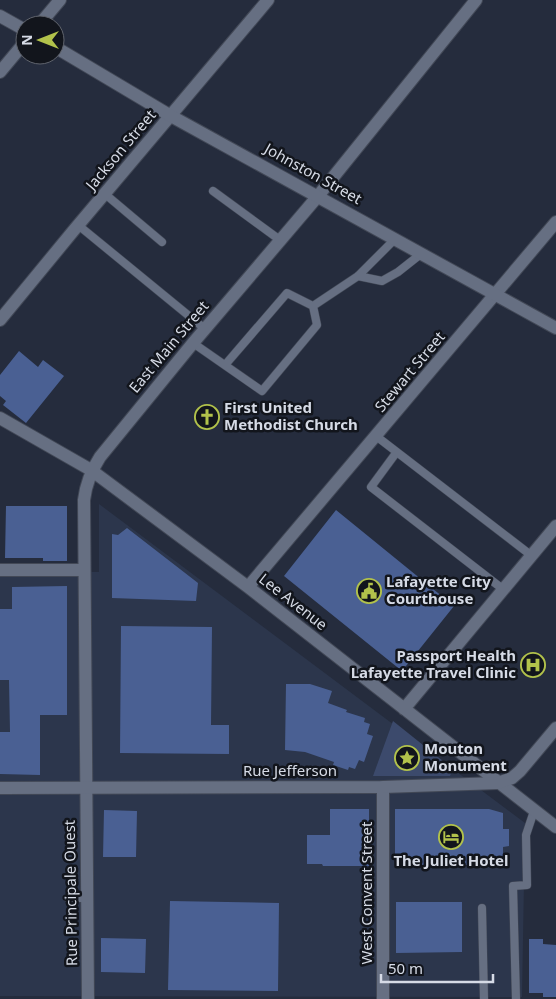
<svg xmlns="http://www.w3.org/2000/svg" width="556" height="999" font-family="'Noto Sans',sans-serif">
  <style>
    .built { fill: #2c364c }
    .park { fill: #3c4a6c }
    .building { fill: #4a6093 }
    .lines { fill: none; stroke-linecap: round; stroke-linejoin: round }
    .service-casing { stroke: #424856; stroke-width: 9 }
    .minor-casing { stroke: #424856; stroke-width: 14 }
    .tertiary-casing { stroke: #424856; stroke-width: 14 }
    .secondary-casing { stroke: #424856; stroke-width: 14 }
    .service { stroke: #666f82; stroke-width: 8 }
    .minor { stroke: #666f82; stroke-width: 12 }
    .tertiary { stroke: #666f82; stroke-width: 12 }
    .secondary { stroke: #666f82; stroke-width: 12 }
    .labels { text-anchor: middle; stroke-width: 5; stroke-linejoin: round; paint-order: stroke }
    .street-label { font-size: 15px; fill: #d6dbe6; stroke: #12151c }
    .poi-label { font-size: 15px; font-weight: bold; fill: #d6dbe6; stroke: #12151c; text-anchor: start }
  </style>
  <rect width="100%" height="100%" fill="#252c3d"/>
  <path class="built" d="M99 504 525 823 522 997 0 996V572H99Z"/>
  <path class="park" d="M393 721 453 769 450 776H373Z"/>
  <path class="building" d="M19 351 38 367 43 360 64 376 26 423 3 405 6 401 0 396V375Z
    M6 506H67V561H43V558H5Z
    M336 510 454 606 402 671 284 576Z
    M127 528 198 583 196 601 112 598V534L118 535Z
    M67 586V715H40V775L0 774V732H10L9 680H0V609H12V587Z
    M121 626 212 627 211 725H229V754L120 753Z
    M286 684H310L332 691 328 703 347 710 346 712 365 718 364 722 370 724 367 734 373 736 364 762 359 760 355 769 349 767 348 770 333 765 334 762 305 752 285 750Z
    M330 809H369V866H323L322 864H307V835H330Z
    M395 809H489L503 813V829H509V846L503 847V865H395Z
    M104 810 137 811 136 857H103Z
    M170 901 279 903 278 991 168 990Z
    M396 902H462V952L396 953Z
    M101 938 146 939 145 973 101 972Z
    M529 939H543V944L556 945V997H543V993H529Z"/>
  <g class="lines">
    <defs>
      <path id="service" d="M213 191 280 240
        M105 194 162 242
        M78 225 205 329
        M358 276 382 281 398 272 422 253
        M313 306 358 276 395 239
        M193 343 262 391 317 325 313 306 287 293 225 365
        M376 436 532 556
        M396 453 371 487 504 590
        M68 898H87
        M482 908 484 999
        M516 999 513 886 527 885 526 835 534 811"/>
      <path id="minor" d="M39 25 60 0
        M0 72 25 42
        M0 320 74 230 268 0
        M0 418 91 470 248 587 556 827
        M0 570H84
        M248 587 556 222
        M404 709 556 526
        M383 787V999
        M88 999 84 500C86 483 91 471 100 457L193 343 318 196 476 0"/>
      <path id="tertiary" d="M0 788 383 787 498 783 512 778 520 771 556 728"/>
      <path id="secondary" d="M0 16 25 30
        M55 47 171 116 556 328"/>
    </defs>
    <use href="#service" class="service-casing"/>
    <use href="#minor" class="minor-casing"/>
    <use href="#tertiary" class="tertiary-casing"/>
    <use href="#secondary" class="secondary-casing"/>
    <use href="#service" class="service"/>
    <use href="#minor" class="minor"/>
    <use href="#tertiary" class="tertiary"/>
    <use href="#secondary" class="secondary"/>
  </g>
  <defs>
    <symbol id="church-ring" viewBox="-11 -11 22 22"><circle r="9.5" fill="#12151c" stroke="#b2c24b" stroke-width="1.5"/><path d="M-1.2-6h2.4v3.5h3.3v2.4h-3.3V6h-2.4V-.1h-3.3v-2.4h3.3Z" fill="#b2c24b"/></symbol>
    <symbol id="civic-ring" viewBox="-11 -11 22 22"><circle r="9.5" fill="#12151c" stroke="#b2c24b" stroke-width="1.5"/><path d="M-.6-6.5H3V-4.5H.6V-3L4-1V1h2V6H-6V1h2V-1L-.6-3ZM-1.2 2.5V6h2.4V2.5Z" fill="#b2c24b"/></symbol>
    <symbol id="hospital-ring" viewBox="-11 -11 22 22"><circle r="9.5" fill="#12151c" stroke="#b2c24b" stroke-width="1.5"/><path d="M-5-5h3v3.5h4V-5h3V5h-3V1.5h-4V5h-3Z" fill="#b2c24b"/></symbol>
    <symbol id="sight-ring" viewBox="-11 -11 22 22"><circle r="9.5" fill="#12151c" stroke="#b2c24b" stroke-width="1.5"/><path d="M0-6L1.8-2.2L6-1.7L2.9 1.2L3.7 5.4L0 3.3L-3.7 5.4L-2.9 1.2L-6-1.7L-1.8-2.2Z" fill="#b2c24b"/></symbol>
    <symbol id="hotel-ring" viewBox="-11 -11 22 22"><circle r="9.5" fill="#12151c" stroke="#b2c24b" stroke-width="1.5"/><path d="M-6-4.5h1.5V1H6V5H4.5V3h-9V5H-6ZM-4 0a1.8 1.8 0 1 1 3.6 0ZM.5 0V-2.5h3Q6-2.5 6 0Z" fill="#b2c24b"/></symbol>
  </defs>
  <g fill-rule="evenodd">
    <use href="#church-ring" x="193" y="403" width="28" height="28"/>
    <use href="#civic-ring" x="355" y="577" width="28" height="28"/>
    <use href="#hospital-ring" x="519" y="651" width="28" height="28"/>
    <use href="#sight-ring" x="393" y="744" width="28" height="28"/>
    <use href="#hotel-ring" x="437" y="823" width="28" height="28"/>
  </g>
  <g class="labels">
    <g class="street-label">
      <text transform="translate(121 150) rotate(-50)" y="5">Jackson Street</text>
      <text transform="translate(313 174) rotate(29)" y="5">Johnston Street</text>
      <text transform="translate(169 347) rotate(-50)" y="5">East Main Street</text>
      <text transform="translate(410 372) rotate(-50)" y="5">Stewart Street</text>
      <text transform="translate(293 602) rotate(38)" y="5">Lee Avenue</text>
      <text x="290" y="776">Rue Jefferson</text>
      <text transform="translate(71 893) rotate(-91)" y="5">Rue Principale Ouest</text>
      <text transform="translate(367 893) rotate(-90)" y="5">West Convent Street</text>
    </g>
    <g class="poi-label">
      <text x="224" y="413">First United<tspan x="224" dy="17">Methodist Church</tspan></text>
      <text x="386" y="587">Lafayette City<tspan x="386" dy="17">Courthouse</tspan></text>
      <text x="516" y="661" text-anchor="end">Passport Health<tspan x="516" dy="17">Lafayette Travel Clinic</tspan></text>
      <text x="424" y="754">Mouton<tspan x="424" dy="17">Monument</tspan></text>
      <text x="451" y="866" text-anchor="middle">The Juliet Hotel</text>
    </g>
  </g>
  <g transform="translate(40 40) rotate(270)"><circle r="24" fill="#12151c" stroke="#60646d"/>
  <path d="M0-4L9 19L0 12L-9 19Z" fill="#b2c24b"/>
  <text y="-8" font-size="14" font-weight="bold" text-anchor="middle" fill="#d6dbe6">N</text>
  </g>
  <path d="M381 974v8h112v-8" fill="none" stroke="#d6dbe6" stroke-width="2.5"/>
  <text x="388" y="974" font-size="15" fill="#d6dbe6" stroke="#12151c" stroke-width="4" paint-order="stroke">50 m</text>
</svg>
